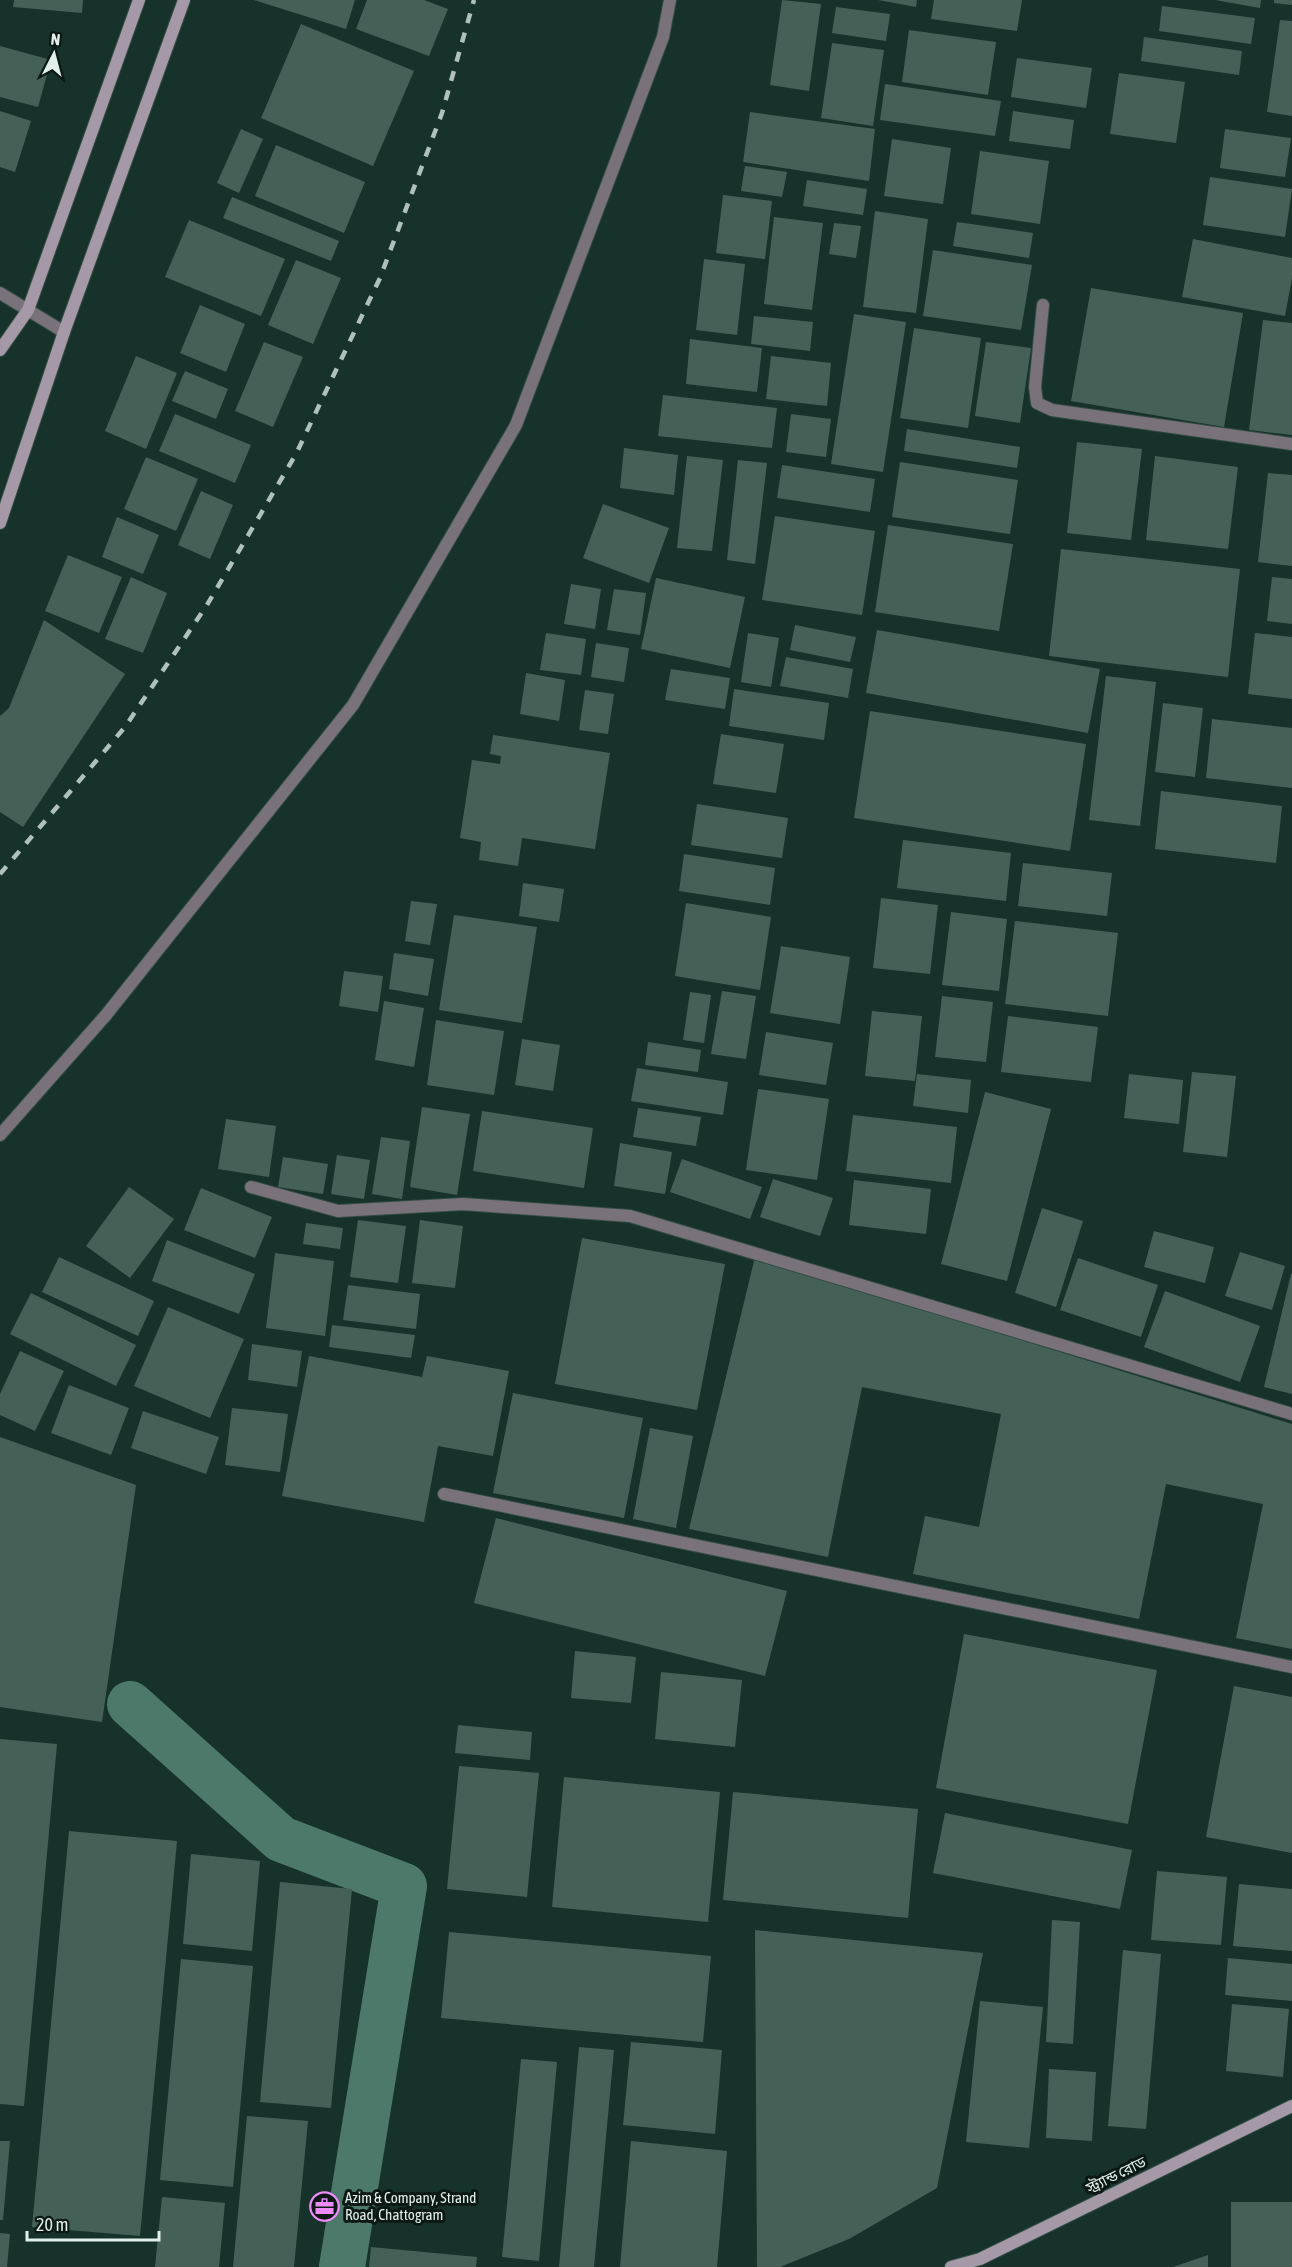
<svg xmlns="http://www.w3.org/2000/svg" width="1292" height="2267" font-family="'Asap Condensed','Noto Sans Bengali',sans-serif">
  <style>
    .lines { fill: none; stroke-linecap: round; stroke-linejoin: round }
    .canal { stroke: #4c796a; stroke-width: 46 }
    .building { fill: #456157 }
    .lane-casing { stroke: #334d45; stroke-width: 14 }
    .street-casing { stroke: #334d45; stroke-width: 14 }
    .secondary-casing { stroke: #334d45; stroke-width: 14 }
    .lane { stroke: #7a727b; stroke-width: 12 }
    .street { stroke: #7a727b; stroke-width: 12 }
    .secondary { stroke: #a699a7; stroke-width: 12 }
    .rail { stroke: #afc1ba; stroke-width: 4.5; stroke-dasharray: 10 10; stroke-linecap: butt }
    .labels { text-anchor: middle; stroke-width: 6; stroke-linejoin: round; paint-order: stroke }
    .street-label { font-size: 15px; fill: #e1f0ea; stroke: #0c1814 }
    .poi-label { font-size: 15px; fill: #e1f0ea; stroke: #0c1814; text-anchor: start }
  </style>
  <rect width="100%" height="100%" fill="#17322a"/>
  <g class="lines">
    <path class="canal" d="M130 1704 281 1839 404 1886 342 2267"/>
  </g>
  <path class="building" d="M14 0H83L82 13 13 7Z
    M254 0H355L346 29Z
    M367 0H424L448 9 429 56 356 29Z
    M782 0 821 4 809 91 770 85Z
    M878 0H917L916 7Z
    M934 0H1022L1017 31 931 19Z
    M1215 0H1261L1260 8Z
    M1274 0H1292V5L1274 3Z
    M1162 6 1255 18 1251 44 1159 31Z
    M836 7 890 14 886 41 832 33Z
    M1280 20 1292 21V116L1267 112Z
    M301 24 414 71 373 166 261 118Z
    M909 30 996 42 988 95 902 82Z
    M1144 37 1242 51 1239 75 1141 61Z
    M832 43 884 50 873 126 821 118Z
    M0 46 51 60 38 107 0 97Z
    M1017 58 1092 68 1086 108 1011 97Z
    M1119 73 1185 82 1176 143 1110 134Z
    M885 84 1001 101 995 136 880 120Z
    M0 111 31 121 15 172 0 167Z
    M1013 111 1074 120 1070 149 1009 141Z
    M750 112 875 129 869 181 743 162Z
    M241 129 263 139 239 193 217 183Z
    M1225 129 1291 138 1285 177 1220 168Z
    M892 139 951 148 943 204 884 196Z
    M276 145 365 182 344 233 255 196Z
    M980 151 1049 161 1040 224 971 214Z
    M745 166 787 172 782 197 741 191Z
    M1210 177 1292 189 1285 237 1203 225Z
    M807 180 867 189 863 215 803 206Z
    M723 195 772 201 765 259 716 253Z
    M232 197 339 241 331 261 223 218Z
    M875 211 928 219 916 313 863 307Z
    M774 217 823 223 812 310 764 304Z
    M189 220 285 259 261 316 165 277Z
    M957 222 1033 233 1029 258 953 246Z
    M834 223 861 226 856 258 829 254Z
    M1193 239 1292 258V278L1285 316 1182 297Z
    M933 250 1032 265 1021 330 923 316Z
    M704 259 745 264 737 335 696 330Z
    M296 260 341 278 313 344 268 325Z
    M1091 288 1243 313 1224 427 1071 401Z
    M200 305 245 324 226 372 180 353Z
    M854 314 906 322 883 472 831 464Z
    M754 316 813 322 810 351 751 344Z
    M1263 320 1292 323V435L1249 430Z
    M914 328 981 338 968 428 900 418Z
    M690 339 762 348 757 392 686 384Z
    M264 342 303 357 273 427 235 411Z
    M986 342 1031 348 1020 423 975 416Z
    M136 356 177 373 146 449 105 431Z
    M771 356 831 363 827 406 766 399Z
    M185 371 228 389 216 419 172 401Z
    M663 395 777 408 772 448 658 436Z
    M175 414 251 445 235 483 159 451Z
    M791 414 831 419 826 457 786 452Z
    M907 429 1020 447 1017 468 904 451Z
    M1077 442 1142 449 1131 540 1067 533Z
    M624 448 678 455 674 495 620 488Z
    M687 456 723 460 712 551 677 548Z
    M1155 456 1238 467 1228 549 1146 540Z
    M146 457 198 479 176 531 124 509Z
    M738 460 767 463 755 564 727 560Z
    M900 462 1018 480 1010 534 892 517Z
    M782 465 875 479 870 512 777 498Z
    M1268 473 1292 475V566L1258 562Z
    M201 491 233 505 210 559 178 545Z
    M603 504 669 528 649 583 583 558Z
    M775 516 875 531 862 615 762 600Z
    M117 517 159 535 143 574 102 557Z
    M888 525 1013 544 999 631 875 612Z
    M1061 549 1240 569 1228 677 1049 656Z
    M68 555 122 577 99 633 45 611Z
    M131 577 167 593 143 653 105 639Z
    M1272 577 1292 579V624L1267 621Z
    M656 578 745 597 730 668 641 649Z
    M571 584 601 589 595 629 564 624Z
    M614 589 646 593 640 635 607 630Z
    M44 620 125 674 23 827 0 812V716L9 708Z
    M795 625 856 637 850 662 790 650Z
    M877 630 1100 669 1088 733 866 693Z
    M546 633 586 639 581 675 540 670Z
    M748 633 779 638 771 687 741 682Z
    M1255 633 1292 637V699L1248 694Z
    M596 643 629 648 624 682 591 677Z
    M786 657 853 669 848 698 780 686Z
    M671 669 730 678 725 709 665 700Z
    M526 673 565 680 559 721 520 714Z
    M1106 676 1156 682 1140 826 1089 820Z
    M734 689 829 703 824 740 729 726Z
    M585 690 614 694 608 734 579 730Z
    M1163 703 1203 708 1195 777 1155 772Z
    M870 711 1086 744 1070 851 854 818Z
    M1212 719 1292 728V788L1206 778Z
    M721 734 784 744 776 793 713 784Z
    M493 735 610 753 595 849 522 838 518 866 479 860 481 842 460 838 472 760 500 764 501 756 490 754Z
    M1161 791 1282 806 1276 863 1155 849Z
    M697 804 788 818 782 858 691 845Z
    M903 840 1011 853 1006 901 897 888Z
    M684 854 775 868 770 905 679 891Z
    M1023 863 1112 873 1107 916 1018 906Z
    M523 883 564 889 559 922 519 916Z
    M881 898 938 905 930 974 873 968Z
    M411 901 437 904 430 945 405 941Z
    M686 903 771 917 760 990 675 976Z
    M951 912 1007 919 999 991 942 985Z
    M454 915 537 927 522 1023 439 1010Z
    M1015 921 1118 933 1108 1016 1005 1004Z
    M781 946 850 957 840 1024 770 1013Z
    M394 953 434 959 428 996 389 989Z
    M344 971 383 976 378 1012 339 1006Z
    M722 991 756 996 746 1059 711 1054Z
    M690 992 711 995 704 1043 683 1040Z
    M942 996 993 1002 986 1062 935 1057Z
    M384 1001 424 1008 414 1067 375 1060Z
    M872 1011 922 1016 915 1081 865 1076Z
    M1008 1016 1098 1027 1091 1082 1001 1072Z
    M436 1020 504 1031 494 1095 427 1085Z
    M766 1032 833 1043 826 1085 759 1075Z
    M522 1039 560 1045 553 1091 515 1085Z
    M648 1042 701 1050 698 1072 645 1065Z
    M637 1068 728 1082 723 1115 631 1101Z
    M1192 1072 1236 1076 1227 1157 1183 1152Z
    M917 1074 971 1080 968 1113 913 1106Z
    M1129 1074 1183 1080 1179 1124 1124 1118Z
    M758 1089 829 1099 817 1180 746 1170Z
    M985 1092 1051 1109 1007 1281 941 1264Z
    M422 1107 470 1114 457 1195 410 1187Z
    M638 1108 701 1117 696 1146 633 1137Z
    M482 1111 593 1128 584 1188 473 1171Z
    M853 1115 957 1127 951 1183 846 1171Z
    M226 1119 276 1126 269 1177 218 1169Z
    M381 1137 410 1141 402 1199 372 1194Z
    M620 1143 672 1152 665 1194 614 1186Z
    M337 1155 370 1160 364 1199 331 1194Z
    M283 1157 328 1164 323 1194 278 1187Z
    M682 1159 762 1187 750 1219 670 1192Z
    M773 1179 833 1198 820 1236 760 1217Z
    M854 1180 931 1189 926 1234 849 1225Z
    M129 1187 174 1219 130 1278 86 1246Z
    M201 1188 272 1217 255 1258 184 1230Z
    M1042 1208 1083 1221 1056 1307 1015 1293Z
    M358 1220 406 1226 398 1283 350 1277Z
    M420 1220 463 1226 455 1288 412 1283Z
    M306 1223 343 1228 340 1249 303 1244Z
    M1154 1231 1214 1247 1205 1283 1144 1267Z
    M582 1238 725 1264 697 1410 555 1384Z
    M167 1240 255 1274 239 1314 152 1281Z
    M1240 1252 1285 1266 1272 1310 1225 1296Z
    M275 1253 334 1261 325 1336 266 1328Z
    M59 1257 154 1301 138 1336 42 1292Z
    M755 1257 1292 1424V1649L1236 1638 1263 1504 1166 1484 1139 1619 913 1574 925 1516 979 1527 1001 1414 862 1387 828 1557 689 1529Z
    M1078 1258 1158 1285 1141 1337 1060 1310Z
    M1291 1274H1292V1394L1264 1387Z
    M348 1285 420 1294 416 1329 343 1320Z
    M1165 1291 1260 1326 1240 1382 1144 1347Z
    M31 1293 136 1345 116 1386 10 1334Z
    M168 1307 244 1339 210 1418 134 1386Z
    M332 1325 415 1335 411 1358 329 1347Z
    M252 1344 302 1351 297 1387 248 1380Z
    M20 1351 64 1371 35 1431 0 1415V1394Z
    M309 1356 422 1377 427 1356 509 1371 493 1456 438 1446 424 1522 282 1496Z
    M69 1385 129 1408 111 1455 51 1433Z
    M513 1393 643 1418 624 1518 493 1493Z
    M232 1408 288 1414 280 1472 225 1465Z
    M143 1411 219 1437 206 1474 131 1448Z
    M650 1428 693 1436 676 1528 633 1519Z
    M0 1437 136 1485 102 1722 0 1707Z
    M496 1518 787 1591 765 1676 474 1603Z
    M964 1634 1157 1670 1128 1824 936 1788Z
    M575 1651 636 1657 631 1703 571 1698Z
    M661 1672 742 1680 735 1747 655 1739Z
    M1234 1686 1292 1697V1853L1206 1837Z
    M458 1725 532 1732 530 1760 455 1753Z
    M0 1739 57 1744 24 2106 0 2104Z
    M459 1766 539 1773 527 1897 447 1889Z
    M564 1777 720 1792 708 1922 552 1907Z
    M733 1792 918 1809 908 1918 723 1900Z
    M945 1813 1132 1850 1120 1909 933 1873Z
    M69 1831 177 1841 140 2236 32 2227Z
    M191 1854 260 1861 252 1951 183 1944Z
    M1157 1871 1227 1877 1221 1945 1151 1940Z
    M280 1882 352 1889 331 2108 260 2102Z
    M1239 1884 1292 1889V1951L1233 1946Z
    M1052 1920 1080 1922 1073 2044 1046 2042Z
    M755 1930 983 1953 937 2188 849 2239 780 2267H757Z
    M449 1932 711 1956 703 2042 441 2018Z
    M1123 1950 1161 1954 1146 2129 1108 2126Z
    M1228 1958 1292 1964V2001L1225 1995Z
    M181 1959 253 1966 233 2187 160 2180Z
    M980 2001 1043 2007 1029 2148 966 2142Z
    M1232 2004 1289 2009 1283 2077 1226 2071Z
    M631 2042 722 2050 715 2134 623 2125Z
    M579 2047 614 2050 594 2267H559Z
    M521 2059 557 2062 539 2261 502 2257Z
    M1049 2069 1096 2072 1092 2141 1046 2138Z
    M247 2116 308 2121 294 2267H233Z
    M0 2141H10L3 2220H0Z
    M631 2141 727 2151 717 2267H620Z
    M162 2197 225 2203 219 2267H155Z
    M1231 2202H1292V2267H1231Z
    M0 2233 10 2234 7 2267H0Z
    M371 2247 477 2257 476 2267H369Z
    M1208 2255V2267H1173Z"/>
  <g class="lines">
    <defs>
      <path id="lane" d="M0 1135 106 1015 353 705 516 425 663 37 670 0"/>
      <path id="street" d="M0 293 64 332
        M1043 305 1035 387 1037 403 1052 410 1292 444
        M251 1187 338 1211 463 1204 630 1216 1292 1414
        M444 1494 1292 1667"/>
      <path id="secondary" d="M0 350 28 310 139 0
        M0 523 64 332 184 0
        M951 2267 980 2259 1292 2106"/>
    </defs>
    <use href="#lane" class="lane-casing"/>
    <use href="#street" class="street-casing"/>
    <use href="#secondary" class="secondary-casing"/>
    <use href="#lane" class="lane"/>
    <use href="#street" class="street"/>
    <use href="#secondary" class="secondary"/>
    <path class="rail" d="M0 874 125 727 207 605 296 454 380 278 442 113 474 0"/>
  </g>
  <defs>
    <symbol id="office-ring" viewBox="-11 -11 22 22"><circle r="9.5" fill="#0c1814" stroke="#ed8cfa" stroke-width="1.5"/><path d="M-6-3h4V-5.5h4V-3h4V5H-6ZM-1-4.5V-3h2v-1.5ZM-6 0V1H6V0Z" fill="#ed8cfa"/></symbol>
  </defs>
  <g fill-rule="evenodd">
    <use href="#office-ring" x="308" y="2190" width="33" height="33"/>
  </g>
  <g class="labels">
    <g class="street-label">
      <text transform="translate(1116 2175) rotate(-26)" y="5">স্ট্র্যান্ড রোড</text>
    </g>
    <g class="poi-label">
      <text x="345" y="2203">Azim &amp; Company, Strand<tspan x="345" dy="17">Road, Chattogram</tspan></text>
    </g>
  </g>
  <g transform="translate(54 54) rotate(6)" stroke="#0c1814" stroke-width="4.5" paint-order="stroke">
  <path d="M0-4.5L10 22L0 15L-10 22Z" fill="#e1f0ea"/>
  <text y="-9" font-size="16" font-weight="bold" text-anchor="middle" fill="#e1f0ea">N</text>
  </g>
  <path d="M27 2231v9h132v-9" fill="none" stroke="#e1f0ea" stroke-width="3"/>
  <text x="36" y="2231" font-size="18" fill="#e1f0ea" stroke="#0c1814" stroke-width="4.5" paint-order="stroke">20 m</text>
</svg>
